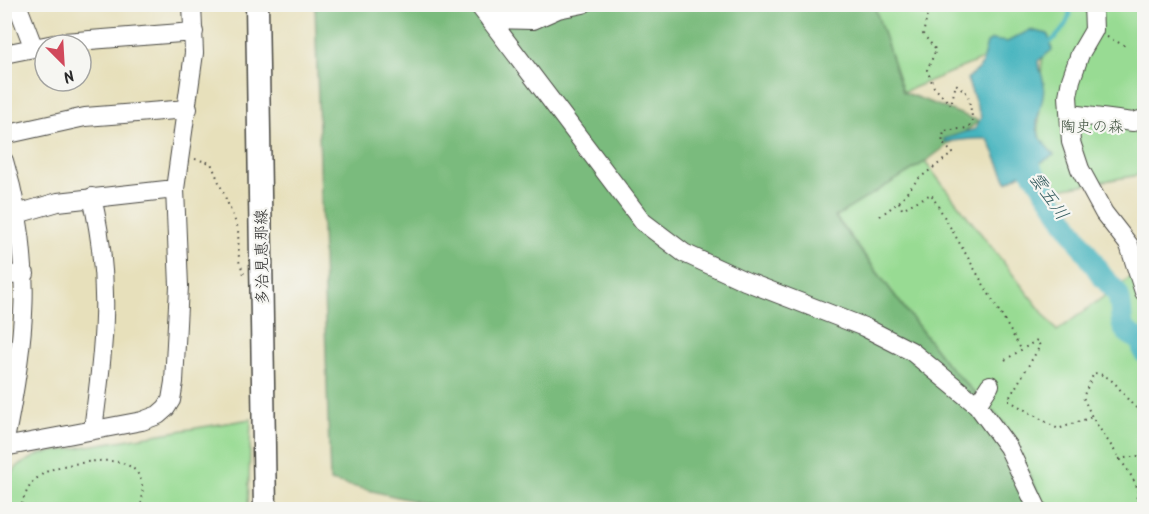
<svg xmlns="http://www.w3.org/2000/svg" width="1149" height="514" font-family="Kalam,'Klee One',sans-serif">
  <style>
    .green { fill: #98db93; stroke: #62835f; stroke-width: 1.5 }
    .forest { fill: #7abb7d; stroke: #527354; stroke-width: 1.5 }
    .water { fill: #44b4be; stroke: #387074; stroke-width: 1.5 }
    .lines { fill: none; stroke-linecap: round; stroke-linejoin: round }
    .stream { stroke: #44b4be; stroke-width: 4 }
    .river { stroke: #44b4be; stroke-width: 22 }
    .minor-casing { stroke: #474641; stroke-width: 20 }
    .major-casing { stroke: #474641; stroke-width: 25 }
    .path { stroke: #474641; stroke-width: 2; stroke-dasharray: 1.5 4.5; stroke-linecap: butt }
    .minor { stroke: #fff; stroke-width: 18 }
    .major { stroke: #fff; stroke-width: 22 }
    .labels { text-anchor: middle; stroke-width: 4.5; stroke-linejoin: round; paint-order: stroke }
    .park-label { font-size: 16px; fill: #465745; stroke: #f6f6f2 }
    .street-label { font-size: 16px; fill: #2b2b2b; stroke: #f6f6f2 }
    .water-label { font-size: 18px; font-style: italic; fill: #345b5e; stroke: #f6f6f2 }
  </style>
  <rect width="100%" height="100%" fill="#f6f6f2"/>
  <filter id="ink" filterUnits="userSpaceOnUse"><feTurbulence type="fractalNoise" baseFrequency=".0167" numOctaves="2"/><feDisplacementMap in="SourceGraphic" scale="12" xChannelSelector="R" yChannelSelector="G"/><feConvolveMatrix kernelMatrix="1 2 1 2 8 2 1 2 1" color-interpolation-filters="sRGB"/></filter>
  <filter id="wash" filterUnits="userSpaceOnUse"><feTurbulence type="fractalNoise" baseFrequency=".008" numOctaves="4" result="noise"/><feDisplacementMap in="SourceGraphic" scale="24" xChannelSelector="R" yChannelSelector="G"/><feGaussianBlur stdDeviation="1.35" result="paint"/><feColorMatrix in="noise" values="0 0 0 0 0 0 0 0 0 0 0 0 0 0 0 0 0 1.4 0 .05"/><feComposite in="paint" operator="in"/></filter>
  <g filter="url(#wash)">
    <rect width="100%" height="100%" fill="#e7e0bb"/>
    <path class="green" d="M874 5H1144V174L1036 193 1043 34 903 92Z
      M925 162 1057 331 1144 267V509H1046L1005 424 946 363 835 216Z
      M251 419 248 509H5V481L19 465 40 454Z"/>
    <path class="forest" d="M315 5H874L903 92 979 121 925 162 835 217 946 363 1005 424 1046 509 452 510 330 481Z"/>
    <path class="water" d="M1030 30 1048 34 1052 50 1038 61C1039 70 1045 80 1044 89 1040 123 1026 125 1054 155L1007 182 988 139C974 138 960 140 945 142L944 139 975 129 981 117 967 79 981 66 987 43 992 40 1007 42Z"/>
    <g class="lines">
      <path class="stream" d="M1049 43C1060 34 1073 20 1069 4"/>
      <path class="river" d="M1014 143 1102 276C1107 282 1118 291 1119 298 1125 322 1114 328 1141 340L1144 352"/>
    </g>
  </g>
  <g filter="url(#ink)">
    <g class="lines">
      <defs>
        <path id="minor" d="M17 4 33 46
          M478 4 643 222 684 253 745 281 864 327 911 351 977 405 1008 447 1038 510
          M1093 4 1094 30 1080 54 1071 80 1068 96 1071 142 1080 169 1104 213 1129 245 1144 292
          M489 19 533 20 558 9 583 4
          M4 54 64 42 194 32
          M1070 114 1133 122 1144 119
          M4 135 85 117 188 109
          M4 161C35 262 25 343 4 445
          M92 197C112 284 104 344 93 430
          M17 214 58 202 175 189
          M4 275 25 274
          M977 405 990 385
          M4 447 142 421 158 415 166 408 171 400 174 382 179 286 175 189 194 53 192 4"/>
        <path id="major" d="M257 4 265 510"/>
      </defs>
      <use href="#minor" class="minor-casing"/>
      <use href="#major" class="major-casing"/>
      <path class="path" d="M909 4H910
        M1107 37 1128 47
        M195 159 211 163 238 228 239 261 244 274
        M899 202 902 209 931 194 1021 349
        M880 216 899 202 918 179 953 153 942 143 944 131 967 128 973 122 968 94 956 84 951 105 934 87 927 70 936 50 923 34 930 4
        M1005 360 1037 340 1040 346 1008 400 1058 429 1092 417
        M1119 459 1144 455
        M20 510C22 501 28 486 35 480 50 466 68 465 87 462 125 457 151 466 140 510
        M1135 510 1138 489 1132 477 1092 417 1083 397 1094 373C1120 376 1122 402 1144 413"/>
      <use href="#minor" class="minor"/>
      <use href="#major" class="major"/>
    </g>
  </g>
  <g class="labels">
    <g class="park-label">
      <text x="1092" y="132">陶史の森</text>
    </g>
    <g class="street-label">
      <text transform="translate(261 257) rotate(-91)" y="6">多治見恵那線</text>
    </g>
    <g class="water-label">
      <text transform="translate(1049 196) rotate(55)" y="6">雲五川</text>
    </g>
  </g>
  <rect width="1149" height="514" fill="none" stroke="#f6f6f2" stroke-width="24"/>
  <g transform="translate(63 63) rotate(156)"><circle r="28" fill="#f6f6f2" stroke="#a5a5a2" stroke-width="1.5"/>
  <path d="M0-4.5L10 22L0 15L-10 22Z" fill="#d1495b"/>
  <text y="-9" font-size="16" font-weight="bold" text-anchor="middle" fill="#2b2b2b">N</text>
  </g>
</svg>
